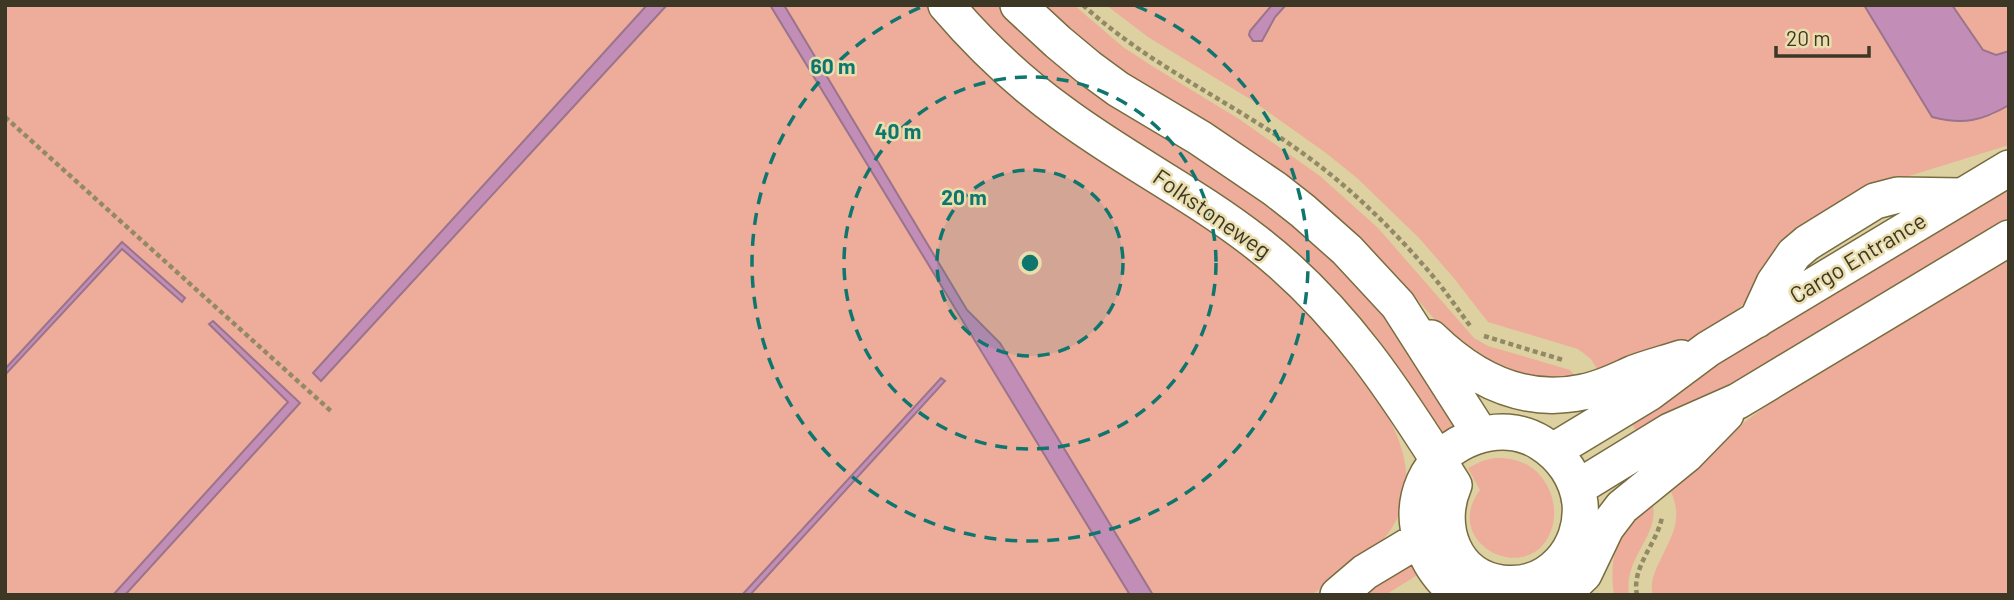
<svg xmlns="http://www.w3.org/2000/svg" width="2014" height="600" font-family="Barlow,sans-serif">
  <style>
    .green { fill: #eeac9b }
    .water { fill: #c28db6; stroke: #9a748a; stroke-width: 2 }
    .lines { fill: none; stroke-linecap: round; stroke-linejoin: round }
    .minor-casing { stroke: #776c40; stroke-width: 38 }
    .path { stroke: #928967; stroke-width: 4.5; stroke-dasharray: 5 3.5; stroke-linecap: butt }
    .minor { stroke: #fff; stroke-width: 35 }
    .ring { fill: none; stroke: #0f766e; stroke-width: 3.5; stroke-dasharray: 12 9 }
    .labels { text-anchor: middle; stroke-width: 5; stroke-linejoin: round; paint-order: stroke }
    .street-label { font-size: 23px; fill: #3d3825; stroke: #eaddae }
    .centre { fill: #0f766e; stroke: #eaddae; stroke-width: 3.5 }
    .ring-label { font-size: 21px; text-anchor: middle; font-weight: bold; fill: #0f766e; stroke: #eaddae; stroke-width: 5; stroke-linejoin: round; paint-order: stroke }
  </style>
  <rect width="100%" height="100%" fill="#ddd0a1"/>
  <path class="green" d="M5 5H647L313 373 321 381 667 5H770L1130 595H750L944 382 941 378 742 595H125L300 403 210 324 288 402 113 595H5V375L122 249 181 302 122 242 5 369Z
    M784 5H925L948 34 980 66 1236 249C1281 285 1321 322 1356 368 1399 425 1436 492 1372 551 1357 565 1342 575 1325 586 1321 588 1316 592 1312 594 1302 598 1285 595 1275 595 1234 595 1193 595 1153 595L1000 343 967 310Z
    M967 5H997L1016 25 1275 209 1324 250 1381 309 1462 424 1442 436C1411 387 1380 340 1342 297 1270 218 1173 165 1084 109L1017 56Z
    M1040 5H1074L1123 47 1152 66 1239 119 1320 176 1378 228 1474 338 1488 346 1570 370 1579 381 1550 382 1497 368 1446 332 1393 272 1365 244 1323 208 1109 64Z
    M1106 5H1272L1249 33V35L1260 42 1275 17 1286 5H1864L1911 84 1991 116 2009 105V145L1880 185 1793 236 1743 304 1729 318 1681 344 1602 377 1591 359 1578 349 1488 322 1453 277 1419 238 1357 178 1326 153 1250 99 1148 37Z
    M1952 5H2009V51L1996 55 1983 50Z
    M2009 185V216L1990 233 1828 330 1640 437 1627 416Z
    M2009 258V595H1653C1650 584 1653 577 1657 567 1672 534 1687 518 1666 482L1708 449 1791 388Z
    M1494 458C1515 457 1534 464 1545 482 1553 495 1556 509 1553 524 1536 592 1438 545 1480 490L1468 468 1482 461Z
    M1652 501C1662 535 1623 556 1629 595H1614C1610 569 1613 540 1631 519 1637 513 1645 507 1652 501Z
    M1409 557 1419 574 1385 595H1372L1365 583Z"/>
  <path class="water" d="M647 5H667L321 381 313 373Z
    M770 5H784L967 310 1000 343 1153 595H1130Z
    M1272 5H1286L1275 17 1262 41H1253L1249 35 1250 31Z
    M1864 5H1952L1983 50 1996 55 2009 51V105C1982 121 1963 125 1932 117Z
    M122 242 185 298 182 302 122 249 5 375V369Z
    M213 321 300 403 125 595H113L288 402 209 324Z
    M941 378 945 381 750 595H742Z"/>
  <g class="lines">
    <defs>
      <path id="minor" d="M946 5C981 46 1019 82 1062 113 1125 160 1196 195 1257 243 1343 310 1397 394 1454 485 1436 526 1454 577 1502 583 1549 589 1584 548 1580 503 1577 478 1562 456 1541 443 1501 417 1442 440 1424 482 1406 523 1426 570 1460 595
        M1018 5 1058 42 1088 67 1118 89 1200 138 1275 189 1303 211 1347 250 1398 305 1481 435
        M1757 320 1774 283 1794 254 1807 243 1875 201 1898 195 1961 196
        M1431 338C1473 379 1523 405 1583 392 1601 389 1618 380 1634 373 1650 367 1666 363 1681 358
        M1553 451 1649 393 1708 349 2009 168
        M1577 488 1670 431 1738 401 2009 238
        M1338 595 1365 572 1420 539
        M1562 595 1584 574 1606 528 1622 507 1686 455 1726 414"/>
    </defs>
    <use href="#minor" class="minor-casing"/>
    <path class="path" d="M1083 5C1145 62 1223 98 1291 145 1341 179 1386 222 1425 267 1442 286 1456 307 1471 327
      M5 117 332 412
      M1484 336 1563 360
      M1637 595C1631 567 1657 544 1662 517"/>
    <use href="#minor" class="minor"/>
  </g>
  <circle cx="1030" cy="263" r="93" fill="#0f766e" fill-opacity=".12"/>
  <g class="ring">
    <circle cx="1030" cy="263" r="93"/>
    <circle cx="1030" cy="263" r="186"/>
    <path d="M1136 6A278 278 0 1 1 924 6"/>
  </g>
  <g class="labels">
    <g class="street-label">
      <text transform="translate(1212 214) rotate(35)" y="8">Folkstoneweg</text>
      <text transform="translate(1858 258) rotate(-31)" y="8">Cargo Entrance</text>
    </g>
  </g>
  <circle cx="1030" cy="263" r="10" class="centre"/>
  <g class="ring-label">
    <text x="833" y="74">60 m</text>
    <text x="898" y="139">40 m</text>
    <text x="964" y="205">20 m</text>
  </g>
  <rect width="2014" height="600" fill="none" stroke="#3d3825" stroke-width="14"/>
  <path d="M1776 46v10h93v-10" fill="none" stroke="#3d3825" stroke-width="3.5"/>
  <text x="1786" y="46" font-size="21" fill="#3d3825" stroke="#eaddae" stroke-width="5" paint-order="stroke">20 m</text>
</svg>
